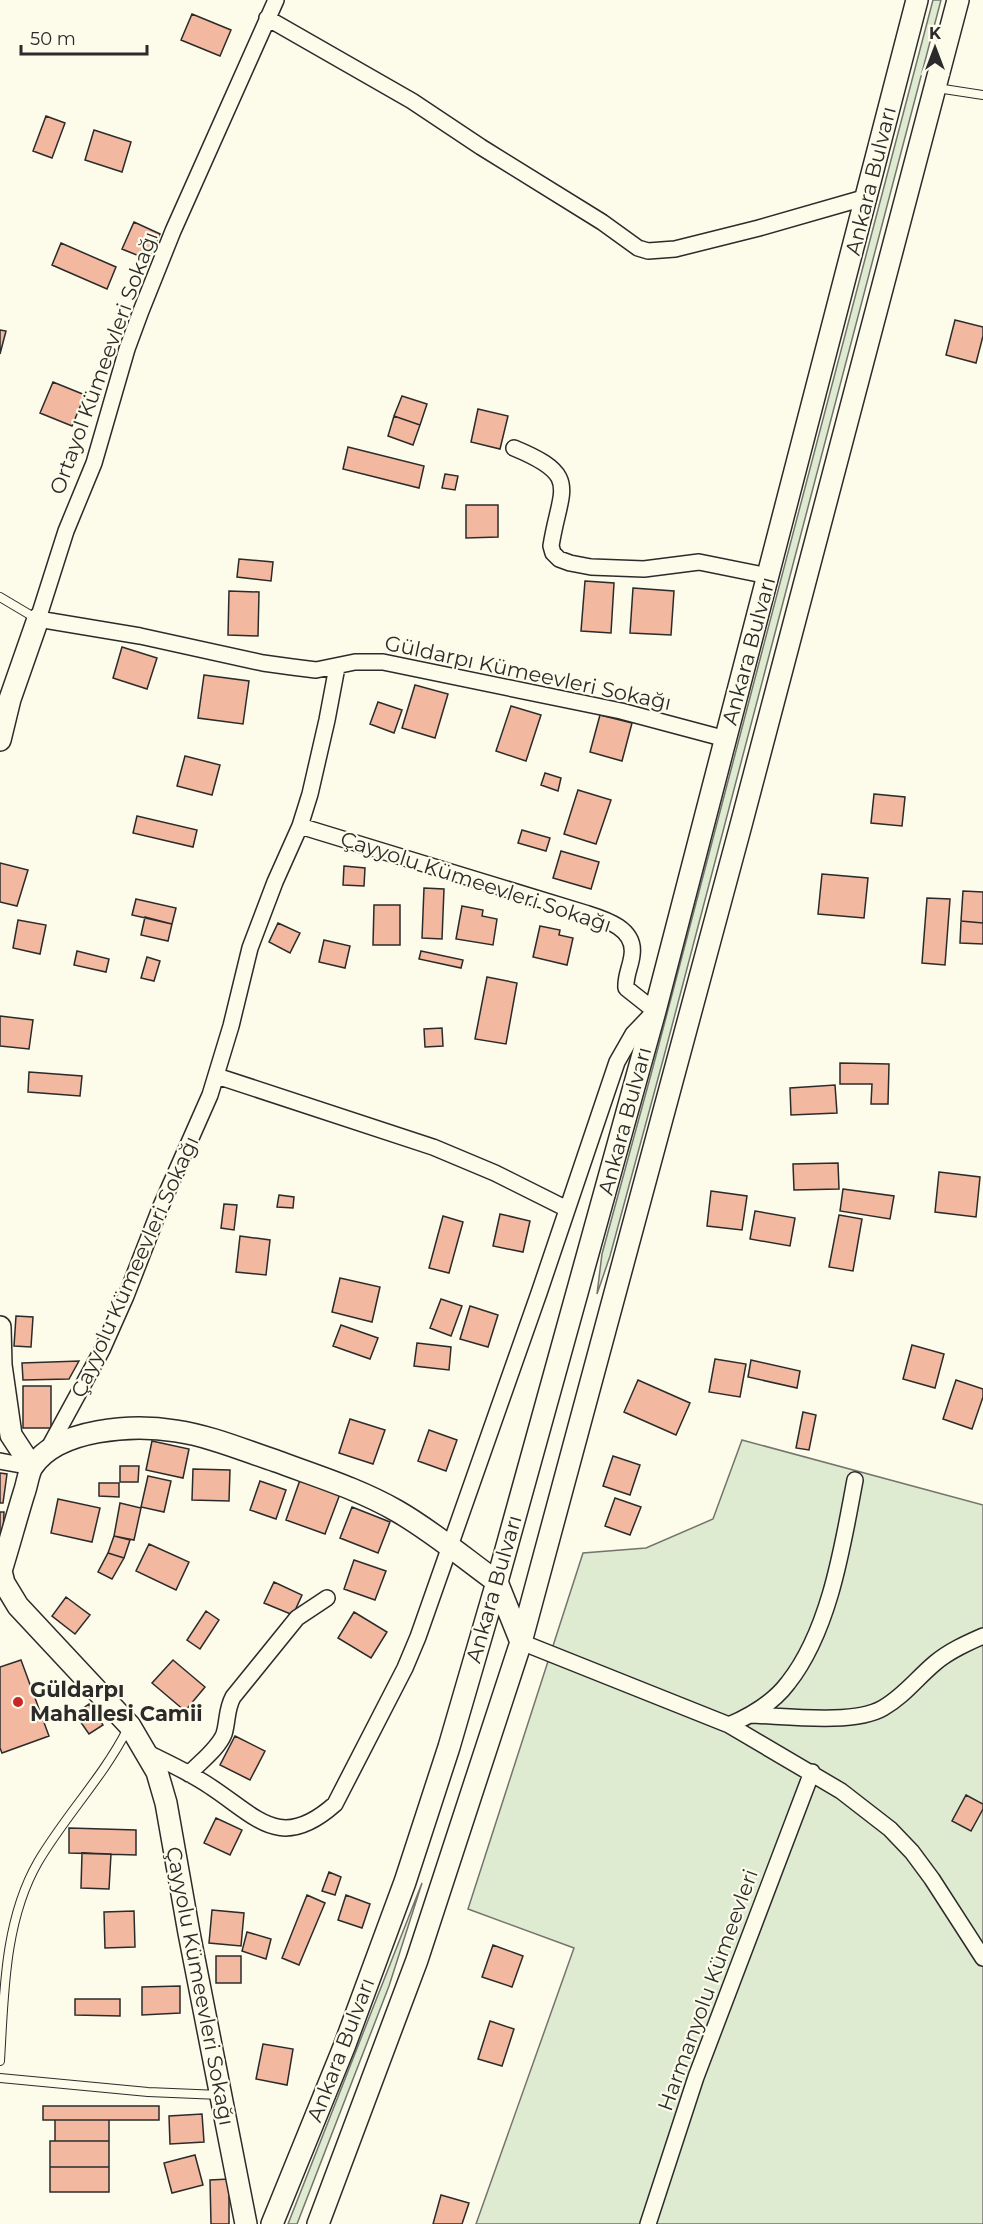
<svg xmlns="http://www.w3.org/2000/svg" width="983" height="2224" font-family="Montserrat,sans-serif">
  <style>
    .green { fill: #deebd1; stroke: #74746e; stroke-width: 1.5 }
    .building { fill: #f2b8a0; stroke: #2b2b2b; stroke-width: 1.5 }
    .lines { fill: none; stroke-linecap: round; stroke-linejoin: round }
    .lane-casing { stroke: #2b2b2b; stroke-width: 10 }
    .street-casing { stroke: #2b2b2b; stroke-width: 18 }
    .secondary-casing { stroke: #2b2b2b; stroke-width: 24 }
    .lane { stroke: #fdfbea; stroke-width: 8 }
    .street { stroke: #fdfbea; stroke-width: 15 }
    .secondary { stroke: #fdfbea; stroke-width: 21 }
    .poi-dot { fill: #c62828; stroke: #fdfbea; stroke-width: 2 }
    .labels { text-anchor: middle; stroke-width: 4.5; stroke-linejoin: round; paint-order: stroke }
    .street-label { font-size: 21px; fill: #2b2b2b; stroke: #fdfbea }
    .poi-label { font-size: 21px; font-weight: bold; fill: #2b2b2b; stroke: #fdfbea; text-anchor: start }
  </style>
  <rect width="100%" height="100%" fill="#fdfbea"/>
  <path class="green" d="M933 0H941L663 1060 610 1256 597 1294 602 1254 653 1067Z
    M742 1440 983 1505V2224H476L574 1948 468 1909 583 1553 646 1548 713 1519Z
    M422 1883 389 1986 297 2224H288Z"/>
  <path class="building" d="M192 14 231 30 220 56 181 40Z
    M46 116 65 123 52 158 33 151Z
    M94 130 131 142 122 172 85 160Z
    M134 222 160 234 149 260 122 249Z
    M61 243 116 267 107 289 52 265Z
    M955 320 983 327V336L976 363 946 355Z
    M0 330 6 331 0 354Z
    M53 382 85 395 72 426 40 413Z
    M402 396 427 404 420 425 394 416Z
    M478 409 508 416 500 449 471 442Z
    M394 416 420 425 413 445 388 436Z
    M348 447 424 466 419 488 343 469Z
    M445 474 458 476 455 490 442 488Z
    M466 505H498V537L466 538Z
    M239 559 273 562 271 581 237 577Z
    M585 581 614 583 611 633 581 631Z
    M633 588 674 591 671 635 630 633Z
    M229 591 259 592 258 636 228 635Z
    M122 647 157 658 147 689 113 678Z
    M204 675 249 681 243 724 198 718Z
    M415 685 448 694 435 738 402 728Z
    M378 702 402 710 394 733 370 724Z
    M511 706 541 715 526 761 496 751Z
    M600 715 632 723 622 761 590 752Z
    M185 756 220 765 212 795 177 786Z
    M545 773 561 778 558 791 541 785Z
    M578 790 611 800 596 844 564 834Z
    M874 794 905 797 902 826 871 823Z
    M137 816 197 830 193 847 133 833Z
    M522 830 550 838 546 851 518 843Z
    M561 851 599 862 591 889 553 878Z
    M0 863 28 870 17 906 0 902Z
    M344 866 365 868 364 886 343 885Z
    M822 874 868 878 864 918 818 914Z
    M424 888 444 889 442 939 422 938Z
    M963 891 983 892V923L961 921Z
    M927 898 950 899 945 965 922 963Z
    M136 899 176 908 172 924 132 915Z
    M374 905H400V945H373Z
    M462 906 483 910 482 916 497 919 493 945 456 939Z
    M145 917 172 924 168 941 141 935Z
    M18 920 46 925 40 954 13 948Z
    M961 921 983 923V944L960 943Z
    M278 923 300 933 290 953 269 942Z
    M540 926 560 930 559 935 573 938 567 965 533 957Z
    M324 940 350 946 345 968 319 962Z
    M77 951 109 959 106 972 74 965Z
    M421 951 463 960 461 968 419 959Z
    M147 957 160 961 154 981 141 978Z
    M487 977 517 983 506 1044 475 1039Z
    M0 1016 33 1020 29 1049 0 1046Z
    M442 1028 443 1046 425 1047 424 1029Z
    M840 1063 889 1064 888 1104H871L872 1084H840Z
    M29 1072 82 1076 80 1096 28 1092Z
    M835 1085 837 1113 791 1115 790 1088Z
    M838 1163 839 1189 794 1190 793 1164Z
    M939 1172 980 1177 976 1217 935 1212Z
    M843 1189 894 1196 890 1219 840 1211Z
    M711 1191 747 1196 742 1230 707 1226Z
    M279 1195 294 1197 293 1208 277 1207Z
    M224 1204 237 1205 234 1230 221 1228Z
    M755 1211 795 1218 790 1246 750 1239Z
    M500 1214 530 1221 523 1252 493 1246Z
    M839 1215 862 1219 853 1271 829 1267Z
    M443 1216 463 1222 449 1273 429 1268Z
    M240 1236 270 1240 266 1275 236 1272Z
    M340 1278 380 1287 372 1322 332 1312Z
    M441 1299 462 1306 451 1336 430 1328Z
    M470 1306 498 1315 488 1347 460 1339Z
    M16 1316 33 1317 31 1347 14 1346Z
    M341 1325 378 1338 370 1359 333 1346Z
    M417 1343 451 1347 449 1370 414 1366Z
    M912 1345 944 1354 935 1388 903 1379Z
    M715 1359 746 1364 740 1397 709 1392Z
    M751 1360 800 1371 797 1388 748 1377Z
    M79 1361 69 1379 23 1380 22 1363Z
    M638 1380 690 1403 676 1435 624 1412Z
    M956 1380 983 1389V1397L972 1429 943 1419Z
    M23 1386H51V1428H23Z
    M803 1412 816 1415 809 1450 796 1448Z
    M350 1419 385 1430 373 1464 339 1453Z
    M429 1430 457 1440 446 1471 418 1461Z
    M152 1441 189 1449 183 1478 146 1470Z
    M613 1456 640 1465 630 1495 603 1486Z
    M120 1466H139L138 1482H120Z
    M193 1469 230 1470 229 1501 192 1500Z
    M0 1473 7 1474 3 1503H0Z
    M148 1476 171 1481 164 1512 141 1507Z
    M300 1480 340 1494 325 1534 286 1520Z
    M260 1481 286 1490 276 1519 250 1510Z
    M99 1483H119V1497L99 1496Z
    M615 1498 641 1507 630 1535 605 1526Z
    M58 1499 100 1508 92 1542 51 1533Z
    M120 1503 141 1508 134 1540 114 1536Z
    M352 1507 390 1522 378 1553 340 1538Z
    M0 1512H4L3 1541H0Z
    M114 1536 130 1540 124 1558 108 1553Z
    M149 1544 189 1562 176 1590 136 1571Z
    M108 1553 124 1558 112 1579 98 1572Z
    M354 1560 386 1571 375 1600 344 1589Z
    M274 1582 302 1595 293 1615 264 1603Z
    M66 1597 90 1615 75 1634 52 1616Z
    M206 1611 219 1620 200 1649 187 1640Z
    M354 1612 387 1632 371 1658 338 1638Z
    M21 1660 49 1736 2 1753 0 1748V1667Z
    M173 1660 205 1687 185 1711 152 1683Z
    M89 1704 103 1725 89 1734 75 1714Z
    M235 1736 265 1751 250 1780 220 1765Z
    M966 1795 983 1804V1809L971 1831 952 1821Z
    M216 1818 242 1830 230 1855 204 1843Z
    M69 1828 136 1830V1855L69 1853Z
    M82 1853 111 1854 109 1889 81 1888Z
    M329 1872 341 1877 335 1895 322 1891Z
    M307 1895 325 1903 299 1965 282 1958Z
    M346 1895 370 1904 362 1928 338 1920Z
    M212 1910 244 1913 241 1946 209 1943Z
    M134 1911 135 1947 105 1948 104 1912Z
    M247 1932 271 1939 266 1959 242 1951Z
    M493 1945 523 1956 512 1987 482 1977Z
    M216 1956H241V1983H216Z
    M180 1986V2013L142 2015V1987Z
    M75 1999H120V2016L75 2015Z
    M490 2021 514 2029 502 2066 478 2059Z
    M263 2044 293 2049 287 2085 256 2079Z
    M43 2106H159V2120H43Z
    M202 2114 204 2142 170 2144 169 2116Z
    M55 2120H109V2141H55Z
    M50 2141H109V2167H50Z
    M195 2155 203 2185 172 2193 164 2163Z
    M50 2167H109V2192H50Z
    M229 2179V2224H211L210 2180Z
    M441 2195 469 2203 462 2224H433Z"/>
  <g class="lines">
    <defs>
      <path id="lane" d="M937 88 983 95
        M0 597 37 619
        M0 2061C4 1995 4 1921 38 1862 65 1816 103 1777 127 1730
        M0 2078 148 2092 220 2095"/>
      <path id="street" d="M276 0 173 231 141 311 127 349 94 463 66 531 38 619 140 636 263 663 292 667 316 670 355 662H383L621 711 726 739
        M267 18 412 101 481 147 602 222 638 248 648 251 675 249 759 228 867 197
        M514 448C582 476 560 488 551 546L553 553 559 559 570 563 591 567 644 569 699 562 768 576
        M217 1076 433 1147 495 1173 567 1209
        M47 1451 102 1350 126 1296 161 1206 210 1095 231 1026 250 948 275 882 300 826 310 794 327 720 337 667
        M0 1461 32 1467
        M521 1642 729 1725 841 1791 890 1829 912 1852 932 1879 983 1958
        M751 1715C785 1716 854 1725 883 1708 904 1696 917 1678 935 1663 949 1651 967 1643 983 1636
        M729 1725C752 1715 773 1703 788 1683 830 1630 843 1544 855 1480
        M146 1752C168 1763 191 1773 211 1787 258 1818 281 1852 335 1804L405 1668 418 1637 539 1293 617 1062 633 1034 655 1011 626 988C625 976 631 966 632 955 636 928 604 919 585 913L300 826
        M189 1774C200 1762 218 1749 224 1734 228 1721 226 1710 233 1697L297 1618 327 1598
        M648 2224 696 2077 812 1772"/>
      <path id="secondary" d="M0 740 10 699 38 619
        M0 1327 1 1365 11 1435 32 1467
        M497 1582 521 1642
        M246 2224 189 1933 166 1803 157 1772 130 1726 18 1606 4 1583 1 1571C9 1545 16 1519 24 1493 27 1485 28 1474 32 1467 58 1428 134 1424 176 1431 210 1436 243 1450 276 1461 316 1476 359 1489 397 1511 432 1531 464 1558 497 1582
        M272 2224 344 2047 405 1882 449 1747 497 1582 655 1011 917 0
        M318 2224 417 1960 521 1642 741 825 958 0"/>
    </defs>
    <use href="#lane" class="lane-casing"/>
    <use href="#street" class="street-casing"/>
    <use href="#secondary" class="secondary-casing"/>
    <use href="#lane" class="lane"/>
    <use href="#street" class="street"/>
    <use href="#secondary" class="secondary"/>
  </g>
  <circle class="poi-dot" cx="18" cy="1702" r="6"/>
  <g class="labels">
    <g class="street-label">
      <text transform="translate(871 181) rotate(-76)" y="7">Ankara Bulvarı</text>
      <text transform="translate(104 363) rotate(-70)" y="7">Ortayol Kümeevleri Sokağı</text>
      <text transform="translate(749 651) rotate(-75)" y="7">Ankara Bulvarı</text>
      <text transform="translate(528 673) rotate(12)" y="7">Güldarpı Kümeevleri Sokağı</text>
      <text transform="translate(476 882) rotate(18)" y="7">Çayyolu Kümeevleri Sokağı</text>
      <text transform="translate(625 1121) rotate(-75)" y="7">Ankara Bulvarı</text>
      <text transform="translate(135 1267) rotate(-66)" y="7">Çayyolu Kümeevleri Sokağı</text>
      <text transform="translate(494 1589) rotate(-74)" y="7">Ankara Bulvarı</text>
      <text transform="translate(200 1986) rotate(79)" y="7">Çayyolu Kümeevleri Sokağı</text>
      <text transform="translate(708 1990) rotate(-70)" y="7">Harmanyolu Kümeevleri</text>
      <text transform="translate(341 2050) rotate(-69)" y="7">Ankara Bulvarı</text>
    </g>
    <g class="poi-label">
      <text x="30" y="1697">Güldarpı<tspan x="30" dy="24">Mahallesi Camii</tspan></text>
    </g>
  </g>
  <g transform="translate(935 48)" stroke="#fdfbea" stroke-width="4.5" paint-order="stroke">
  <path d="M0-4.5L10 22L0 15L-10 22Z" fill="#2b2b2b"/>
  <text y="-9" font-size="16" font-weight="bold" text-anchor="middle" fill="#2b2b2b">K</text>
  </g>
  <path d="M21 45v9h126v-9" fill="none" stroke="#2b2b2b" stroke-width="3"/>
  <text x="30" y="45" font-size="18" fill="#2b2b2b" stroke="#fdfbea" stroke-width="4.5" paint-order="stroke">50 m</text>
</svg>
